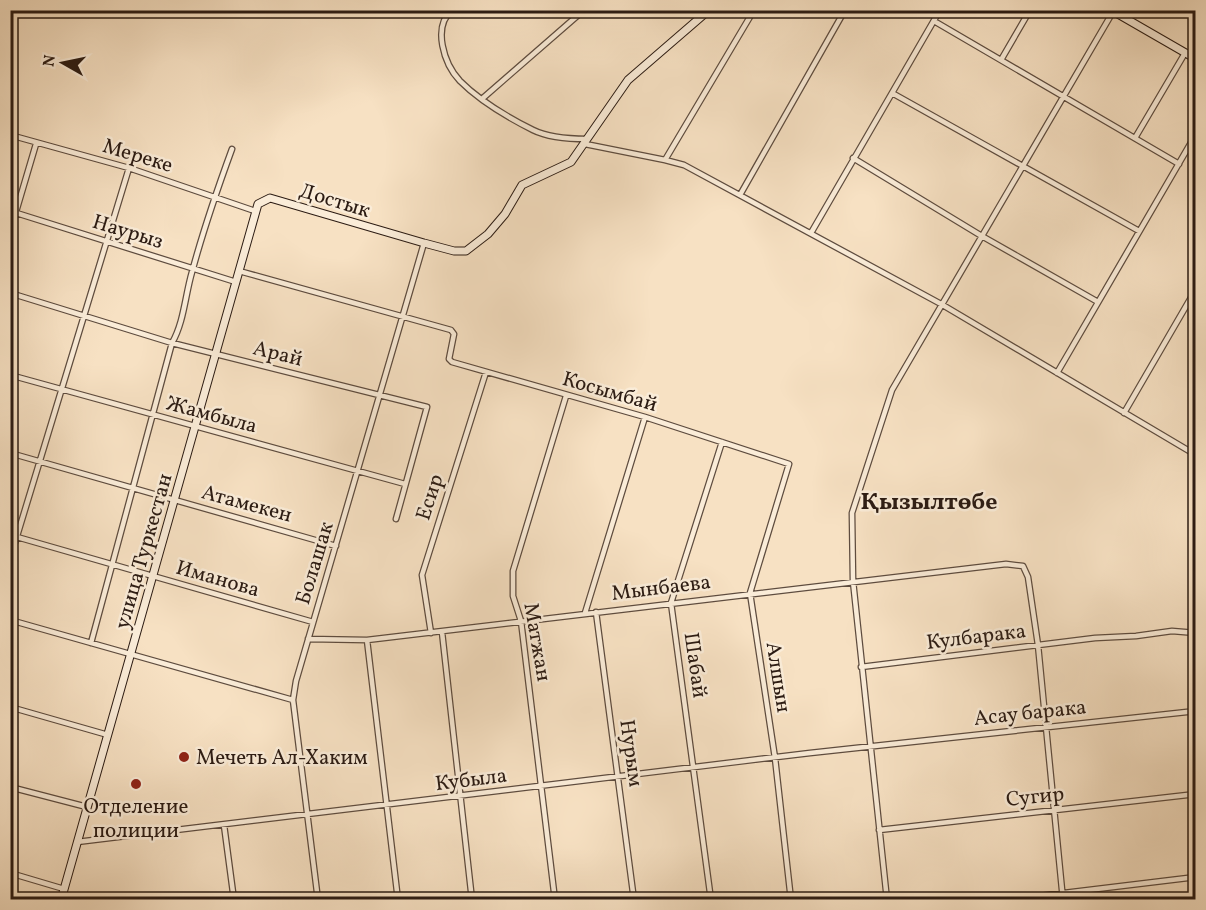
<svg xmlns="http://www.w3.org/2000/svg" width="1206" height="910" font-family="Vollkorn,serif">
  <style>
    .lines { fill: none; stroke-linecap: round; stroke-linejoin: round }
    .street-casing { stroke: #5e4c3f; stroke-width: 7 }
    .secondary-casing { stroke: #2b1b13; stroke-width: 9 }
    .street { stroke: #faecd8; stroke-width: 4.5 }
    .secondary { stroke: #faecd8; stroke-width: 7 }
    .poi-dot { fill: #8f2418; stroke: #faecd8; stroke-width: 2 }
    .labels { text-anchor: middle; stroke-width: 5; stroke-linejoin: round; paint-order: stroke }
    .street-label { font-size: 21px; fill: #2b1b13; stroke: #faecd8 }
    .poi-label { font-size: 21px; fill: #2b1b13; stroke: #faecd8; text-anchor: start }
    .quarter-label { font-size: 24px; font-weight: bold; fill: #2b1b13; stroke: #faecd8 }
  </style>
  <rect width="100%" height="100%" fill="#f7e1c3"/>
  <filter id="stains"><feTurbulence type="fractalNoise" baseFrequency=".00333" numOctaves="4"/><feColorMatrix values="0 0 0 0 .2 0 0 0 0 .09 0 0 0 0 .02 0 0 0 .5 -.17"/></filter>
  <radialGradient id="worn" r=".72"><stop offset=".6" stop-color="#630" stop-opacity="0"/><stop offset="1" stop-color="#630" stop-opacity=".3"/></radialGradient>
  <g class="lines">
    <defs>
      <path id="street" d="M452 10C432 27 444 64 460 81 479 100 509 118 533 130 549 138 570 139 587 139
        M934 21 1179 164
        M1001 60 1030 10
        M892 93 1139 231
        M483 98 584 10
        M10 135 129 168 255 211
        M1135 138 1185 53
        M585 144 665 160 754 10
        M853 158 980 235 1098 302
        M665 160 684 165 941 304 1196 455
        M740 195 845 10
        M10 211 236 282
        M10 232 36 144
        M811 233 940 10
        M239 271 451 330 454 334 449 359 452 362 645 417 789 464 750 593 775 758 791 900
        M10 293 172 343 427 407 396 519
        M1057 373 1196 134
        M10 375 405 484
        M1124 413 1196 289
        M10 453 336 546
        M10 535 313 622
        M10 559 129 168
        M596 612 634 900
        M585 613 645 417
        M10 620 293 700
        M442 632 472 900
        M431 633 422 575 486 372
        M308 639 367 640 1006 564 1023 566 1028 577 1038 645 1063 900
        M367 640 398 900
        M91 643 172 343C184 322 185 296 192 272 203 231 217 190 232 149
        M861 667 1095 638 1136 636 1172 631 1196 633
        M10 707 108 735
        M10 787 87 807
        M224 825 234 900
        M879 830 1196 794
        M77 842 810 753 1196 711
        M10 873 64 889
        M318 900 293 700 296 681 424 243
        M555 900 521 621 513 596V571L566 396
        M711 900 671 603 722 442
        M887 900 853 581 852 513 892 390 1114 10
        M1006 900 1196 877"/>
      <path id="secondary" d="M1111 10 1196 59
        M61 900 258 204 270 198 424 243 454 251H466L488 234 505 214 522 185 571 162 628 80 709 10"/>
    </defs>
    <use href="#street" class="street-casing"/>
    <use href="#secondary" class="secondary-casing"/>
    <use href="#street" class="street"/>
    <use href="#secondary" class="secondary"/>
  </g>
  <g class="poi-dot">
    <circle cx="184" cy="757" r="6"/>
    <circle cx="136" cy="784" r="6"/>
  </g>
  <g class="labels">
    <g class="street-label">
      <text transform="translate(138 155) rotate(17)" y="7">Мереке</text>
      <text transform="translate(335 200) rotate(17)" y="7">Достык</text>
      <text transform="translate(128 231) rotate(17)" y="7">Наурыз</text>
      <text transform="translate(278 353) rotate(14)" y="7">Арай</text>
      <text transform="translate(610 391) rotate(16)" y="7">Косымбай</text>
      <text transform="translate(212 414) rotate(15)" y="7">Жамбыла</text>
      <text transform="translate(429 497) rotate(-72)" y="7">Есир</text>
      <text transform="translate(247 503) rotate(15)" y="7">Атамекен</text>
      <text transform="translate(143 551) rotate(-74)" y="7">улица Туркестан</text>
      <text transform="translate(314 563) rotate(-73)" y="7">Болашак</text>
      <text transform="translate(218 578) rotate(16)" y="7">Иманова</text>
      <text transform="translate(661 587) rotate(-7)" y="7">Мынбаева</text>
      <text transform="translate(976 636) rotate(-7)" y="7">Кулбарака</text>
      <text transform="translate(538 642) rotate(80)" y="7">Матжан</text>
      <text transform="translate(696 665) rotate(82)" y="7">Шабай</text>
      <text transform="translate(779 677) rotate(81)" y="7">Алшын</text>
      <text transform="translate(1030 712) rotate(-6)" y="7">Асау барака</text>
      <text transform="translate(632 753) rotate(82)" y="7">Нурым</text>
      <text transform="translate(471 779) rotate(-7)" y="7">Кубыла</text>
      <text transform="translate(1035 796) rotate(-6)" y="7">Сугир</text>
    </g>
    <g class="poi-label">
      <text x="196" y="764">Мечеть Ал-Хаким</text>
      <text x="136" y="813" text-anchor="middle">Отделение<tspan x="136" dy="24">полиции</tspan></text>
    </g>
    <g class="quarter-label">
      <text x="929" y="509">Қызылтөбе</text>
    </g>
  </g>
  <rect width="1206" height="910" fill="none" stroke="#f7e1c3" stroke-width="36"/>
  <rect x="12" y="12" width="1182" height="886" fill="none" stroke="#2b1b13" stroke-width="3"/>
  <rect x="18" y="18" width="1170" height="874" fill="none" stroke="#2b1b13" stroke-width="1.5"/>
  <g transform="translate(63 63) rotate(279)" stroke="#faecd8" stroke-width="4.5" paint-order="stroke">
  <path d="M0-4.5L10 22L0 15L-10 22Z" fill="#2b1b13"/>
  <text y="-9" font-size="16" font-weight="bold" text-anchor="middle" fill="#2b1b13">N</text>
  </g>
  <rect width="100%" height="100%" filter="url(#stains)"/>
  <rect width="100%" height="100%" fill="url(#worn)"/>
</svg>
